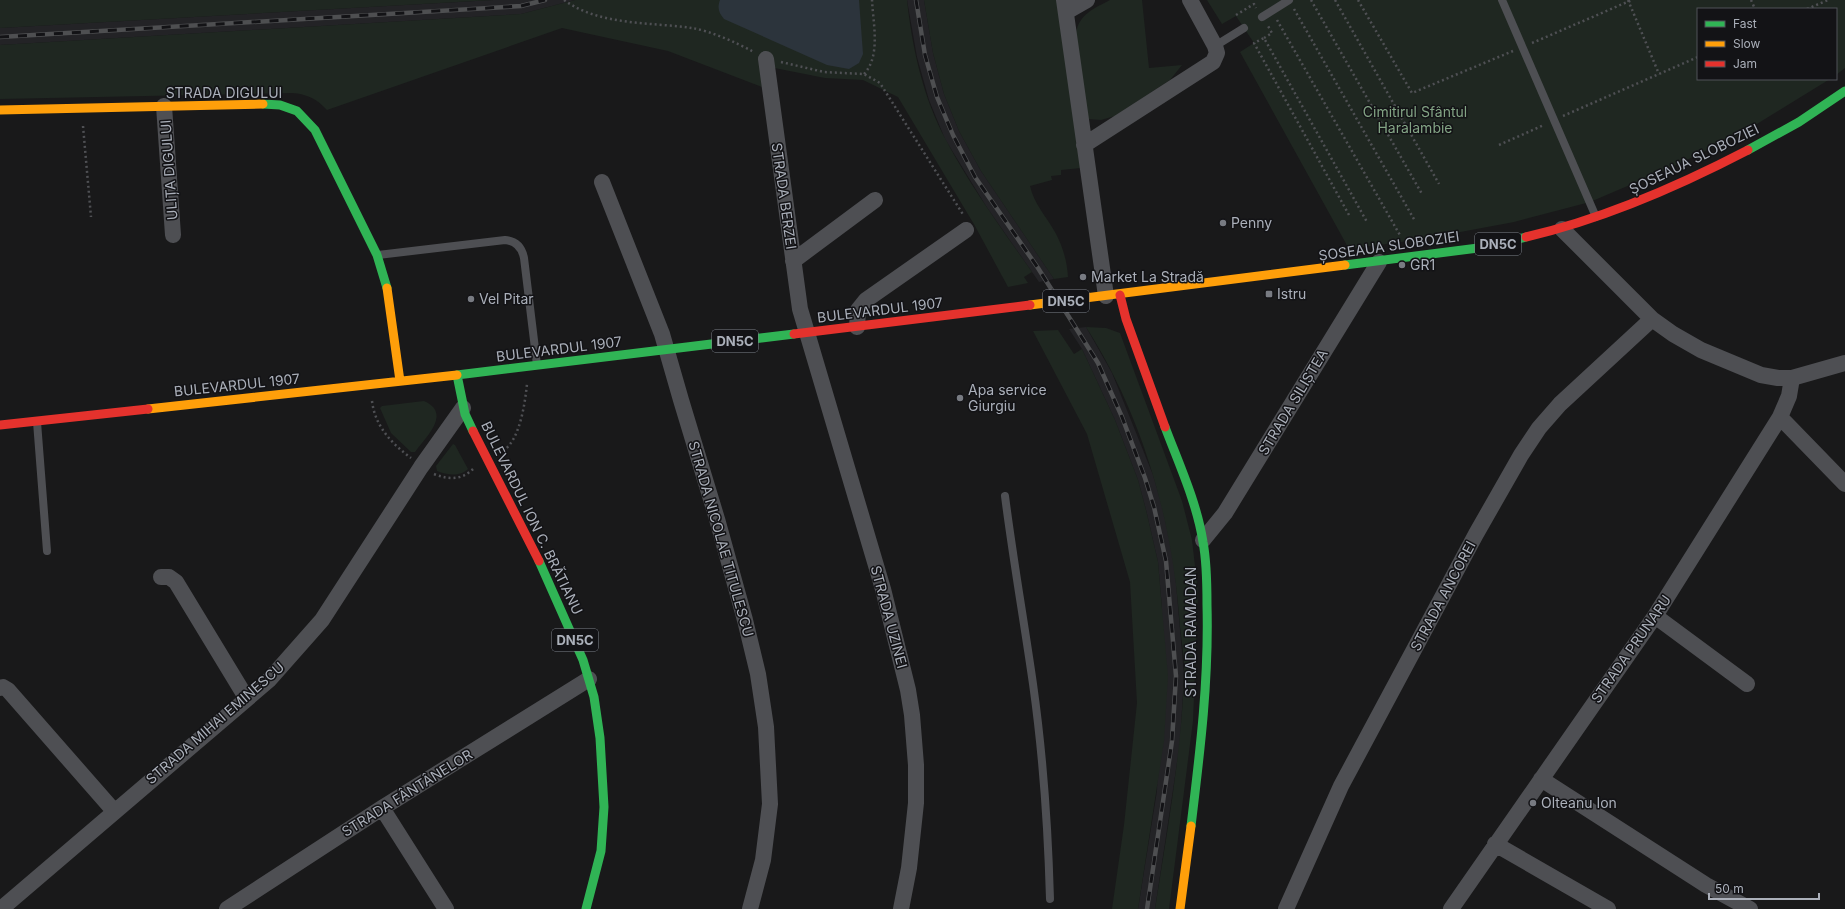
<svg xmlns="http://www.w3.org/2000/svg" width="1845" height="909" font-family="Inter,sans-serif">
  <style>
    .built { fill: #232326 }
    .green { fill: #1f2721 }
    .water { fill: #2c343c }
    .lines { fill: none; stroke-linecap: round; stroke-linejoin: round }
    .path { stroke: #4f5054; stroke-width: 2.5; stroke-dasharray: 2 3; stroke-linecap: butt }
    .lane { stroke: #4e4f53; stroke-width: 8 }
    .street { stroke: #4e4f53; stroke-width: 16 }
    .fast { stroke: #30b455; stroke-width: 9 }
    .slow { stroke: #ff9f0a; stroke-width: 9 }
    .jam { stroke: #e5322d; stroke-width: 9 }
    .rail-casing { stroke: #4e4f51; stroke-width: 4.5 }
    .rail { stroke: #131316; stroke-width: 3; stroke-dasharray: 9; stroke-linecap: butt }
    .poi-dot { fill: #787b82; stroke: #131316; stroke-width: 1.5 }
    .labels { text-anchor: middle; stroke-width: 3; stroke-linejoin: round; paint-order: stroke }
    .shield { fill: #131316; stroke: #7d8189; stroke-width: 1 }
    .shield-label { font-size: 13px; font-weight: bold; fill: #abb0ba }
    .street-label { font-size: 14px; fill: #abb0ba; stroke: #131316 }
    .park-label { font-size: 14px; fill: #83a485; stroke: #131316 }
    .poi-label { font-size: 14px; fill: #abb0ba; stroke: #131316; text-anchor: start }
  </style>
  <rect width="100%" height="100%" fill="#19191a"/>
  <path class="built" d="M493 0H575L521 14 0 45V28Z
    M907 0H924L933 53 944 94 959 131 981 171 1054 279 1039 282 986 206 945 139 929 100 917 57Z
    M1086 327 1112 373 1153 475 1162 506 1174 560 1184 676 1180 743 1155 909H1138L1157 791 1162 609 1158 562 1146 510 1138 480 1115 420 1082 349 1069 329Z"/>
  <path class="green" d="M0 0H493L0 28Z
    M575 0H907C912 47 923 98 946 140 970 186 1002 229 1032 272L1024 277 1028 283 1008 287 975 226 898 97 863 80 825 78 760 65 762 87 668 51 562 28 327 110C317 99 307 94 292 93L0 99V45L521 14Z
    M924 0H1060L1081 168 1061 170V175L1051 176 1052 180 1030 186C1034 204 1046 216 1055 232 1063 247 1067 261 1068 277L1054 279 981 171 959 131 944 94 933 53Z
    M1110 0H1142L1149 68 1182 65 1170 80 1115 116 1101 120 1088 119 1076 33C1079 14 1095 8 1110 0Z
    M1207 0H1845V68L1836 75V9H1698V79H1830L1739 135 1672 167 1590 202 1514 222 1423 239 1349 249 1240 52 1254 43 1236 16 1222 24Z
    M1086 327 1106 328 1120 333 1182 501 1192 540 1198 592 1193 721 1169 909H1155C1167 832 1181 756 1184 678 1185 661 1182 644 1180 627 1173 522 1143 416 1086 327Z
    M1058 330 1074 354 1082 349 1115 420 1138 480 1146 510 1158 562 1162 609 1168 676 1164 741 1138 909H1112L1124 825 1137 703 1130 582 1087 434 1033 331Z
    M424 401C452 413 426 437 415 452H411L391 433 380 408 382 406Z
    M453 444 455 445 468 469C460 477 447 475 437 471L436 466Z"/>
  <path class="water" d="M720 0H859L863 54 859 63 849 69 827 65 724 19C719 13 717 8 720 0Z"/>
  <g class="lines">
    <path class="path" d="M564 0C600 26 651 22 692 28 711 31 737 43 754 52
      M1311 0 1422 194
      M1335 0 1439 184
      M1358 0 1412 93 1513 51
      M1628 0 1659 74
      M1751 0 1755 9
      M1294 9 1415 221
      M1807 9 1828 0
      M1236 15 1254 4 1256 8
      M1277 20 1401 237
      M1264 38 1272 33 1268 26
      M1532 43 1632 0
      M781 62 824 72 864 74 880 83 964 216
      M864 74C881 56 873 23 872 0
      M1563 116 1698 57
      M83 126 91 217
      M1499 145 1544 125
      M1349 215 1254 43 1264 38 1367 222
      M372 401C375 426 391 443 411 458
      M503 451C520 440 525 403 527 384
      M434 474C449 480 462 480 473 469"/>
    <path class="lane" d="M1502 0 1596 217
      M1262 17 1289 0
      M1215 46 1244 28
      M378 255 505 240C516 241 522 248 524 258L537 365
      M37 422 47 551
      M1005 496C1013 559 1024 621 1033 684 1043 755 1048 827 1050 899"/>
    <path class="street" d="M1064 0 1106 296
      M1066 12 1087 0
      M766 59 800 309 883 589 908 690 912 715 916 765V803L909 868 901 909
      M164 106 173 235
      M1084 145 1213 62 1217 53 1215 46 1190 0
      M602 182 662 334 681 400 717 519 745 620 758 674 766 727 770 804 763 860 750 909
      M1562 229 1652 319 1673 334 1701 350 1761 375 1778 378H1792L1845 363
      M793 261 875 200
      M857 327 858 310 866 300 966 230
      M1780 417 1845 484
      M1203 540 1225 513 1379 262
      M161 577H169L176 582 247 699
      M1655 616 1747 684
      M0 688 3 687 8 690 114 811
      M1541 779 1706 885 1750 909
      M382 808 446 909
      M1495 844 1608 909
      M1 909 269 680 322 620 421 467 463 408
      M227 909 382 808 589 679
      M1286 909 1341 786 1476 534 1521 455 1539 428 1560 404 1652 319
      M1451 909 1655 616 1780 417 1789 396 1792 378"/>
    <path class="fast" d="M263 104 280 105 297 111 315 130 377 255 387 288
      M1748 150 1799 122 1845 91
      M1345 265 1486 247 1526 237
      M1165 427C1179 464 1197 503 1203 542 1207 563 1207 584 1207 605 1209 680 1200 752 1191 826
      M473 431 465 414 457 375 794 334
      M539 561 583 660 594 697 600 738 604 807 601 851 586 909"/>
    <path class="slow" d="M0 110 263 104
      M387 288 400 381
      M1030 305 1345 265
      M148 409 457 375
      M1180 909 1191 826"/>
    <path class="jam" d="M1526 237C1604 219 1677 187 1748 150
      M1120 295 1126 319 1165 427
      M794 334 1030 305
      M0 425 148 409
      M473 431 539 561"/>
    <defs>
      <path id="rail" d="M916 0 925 55 937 97 953 135 975 177 1038 268 1098 363 1122 417 1145 478 1154 507 1166 561 1176 676 1172 741 1147 909
        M0 37 521 6 545 0"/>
    </defs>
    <use href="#rail" class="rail-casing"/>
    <use href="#rail" class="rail"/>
  </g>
  <g class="poi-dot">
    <circle cx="1223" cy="223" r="4"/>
    <circle cx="1402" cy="265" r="4"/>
    <circle cx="1083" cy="277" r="4"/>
    <rect x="1265" y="290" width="8" height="8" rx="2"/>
    <circle cx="471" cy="299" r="4"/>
    <circle cx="960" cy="398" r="4"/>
    <circle cx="1533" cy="803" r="4"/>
  </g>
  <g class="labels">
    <g class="shield">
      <rect x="1475" y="233" width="46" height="22" rx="3"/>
      <rect x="1043" y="290" width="46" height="22" rx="3"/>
      <rect x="712" y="330" width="46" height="22" rx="3"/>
      <rect x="552" y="629" width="46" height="22" rx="3"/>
    </g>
    <g class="shield-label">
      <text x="1498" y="249">DN5C</text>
      <text x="1066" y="306">DN5C</text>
      <text x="735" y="346">DN5C</text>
      <text x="575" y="645">DN5C</text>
    </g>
    <g class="street-label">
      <text x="224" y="98">STRADA DIGULUI</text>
      <text transform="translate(1694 159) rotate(-26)" y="5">ȘOSEAUA SLOBOZIEI</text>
      <text transform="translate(169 170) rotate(-94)" y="5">ULIȚA DIGULUI</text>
      <text transform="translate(784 196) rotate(82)" y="5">STRADA BERZEI</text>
      <text transform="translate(1389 246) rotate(-8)" y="5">ȘOSEAUA SLOBOZIEI</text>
      <text transform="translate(880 310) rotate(-7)" y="5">BULEVARDUL 1907</text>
      <text transform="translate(559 349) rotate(-7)" y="5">BULEVARDUL 1907</text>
      <text transform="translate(237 385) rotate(-6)" y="5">BULEVARDUL 1907</text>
      <text transform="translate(1293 402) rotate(-59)" y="5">STRADA SILIȘTEA</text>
      <text transform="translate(532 518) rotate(64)" y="5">BULEVARDUL ION C. BRĂTIANU</text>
      <text transform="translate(721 539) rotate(74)" y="5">STRADA NICOLAE TITULESCU</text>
      <text transform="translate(1443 596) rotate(-62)" y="5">STRADA ANCOREI</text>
      <text transform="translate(889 617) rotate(75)" y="5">STRADA UZINEI</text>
      <text transform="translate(1191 632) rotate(-90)" y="5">STRADA RAMADAN</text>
      <text transform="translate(1631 649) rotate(-55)" y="5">STRADA PRUNARU</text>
      <text transform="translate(215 723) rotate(-41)" y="5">STRADA MIHAI EMINESCU</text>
      <text transform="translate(407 793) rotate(-32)" y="5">STRADA FÂNTÂNELOR</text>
    </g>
    <g class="park-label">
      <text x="1415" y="117">Cimitirul Sfântul<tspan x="1415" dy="16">Haralambie</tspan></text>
    </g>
    <g class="poi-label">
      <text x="1231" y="228">Penny</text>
      <text x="1410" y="270">GR1</text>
      <text x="1091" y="282">Market La Stradă</text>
      <text x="1277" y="299">Istru</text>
      <text x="479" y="304">Vel Pitar</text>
      <text x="968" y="395">Apa service<tspan x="968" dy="16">Giurgiu</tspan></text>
      <text x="1541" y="808">Olteanu Ion</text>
    </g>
  </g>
  <rect x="1697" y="8" width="140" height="72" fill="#131316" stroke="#505258"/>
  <rect x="1705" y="21" width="20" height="6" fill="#30b455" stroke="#505258"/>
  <text x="1733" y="28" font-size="12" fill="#abb0ba">Fast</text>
  <rect x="1705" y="41" width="20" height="6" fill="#ff9f0a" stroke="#505258"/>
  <text x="1733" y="48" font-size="12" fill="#abb0ba">Slow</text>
  <rect x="1705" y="61" width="20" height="6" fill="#e5322d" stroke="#505258"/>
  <text x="1733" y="68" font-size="12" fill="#abb0ba">Jam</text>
  <path d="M1709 893v6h110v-6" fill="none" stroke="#abb0ba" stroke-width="2"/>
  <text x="1715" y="893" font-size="12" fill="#abb0ba" stroke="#131316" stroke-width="3" paint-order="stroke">50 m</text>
</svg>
